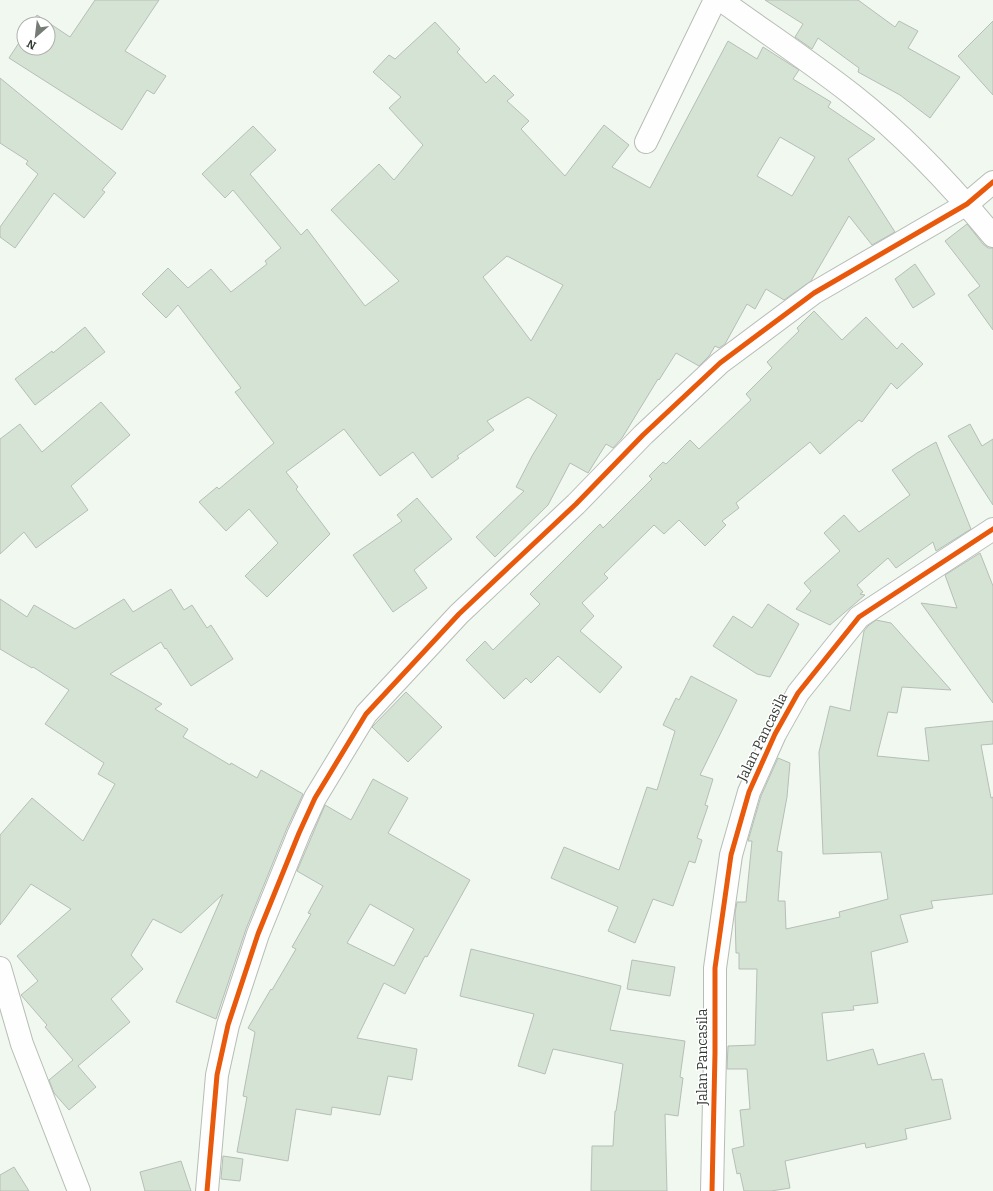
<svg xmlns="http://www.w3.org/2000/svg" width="993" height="1191" font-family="Bitter,serif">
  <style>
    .building { fill: #d5e3d4; stroke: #b7beb6; fill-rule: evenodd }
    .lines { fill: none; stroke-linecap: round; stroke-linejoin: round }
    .minor-casing { stroke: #b7bdb6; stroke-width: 24 }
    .minor { stroke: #fdfefd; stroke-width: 22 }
    .cycleway-casing { stroke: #fff; stroke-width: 8 }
    .cycleway { stroke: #e8590c; stroke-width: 5 }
    .labels { text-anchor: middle; stroke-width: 3; stroke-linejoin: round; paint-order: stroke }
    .street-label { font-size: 14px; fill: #343a34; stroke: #fff }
  </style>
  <rect width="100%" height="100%" fill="#f0f8ef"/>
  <path class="building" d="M95 0H159L125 51 166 76 154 94 147 90 122 130 9 58 24 35V48H48V24H31L37 15 70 37Z
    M765 0H858L895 27 899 21 918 31 908 48 960 77 930 118 900 95 858 72 859 68 818 38 812 49 795 37 803 24Z
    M993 21V95L958 56Z
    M435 22 460 49 457 52 486 83 494 75 514 95 507 101 529 121 521 129 565 176 604 125 629 145 612 167 650 188 728 41 757 59 763 47 799 70 793 79 831 102 828 107 875 139 848 159 895 232 872 245 849 216 811 281 784 300 766 289 755 309 747 304 725 344 719 348 715 346 709 356 699 366 676 353 659 380 658 379 622 438 613 448 606 444 588 473 570 463 548 505 495 557 476 537 524 491 516 487 532 456 557 415 528 397 487 421 494 430 457 456 459 458 432 478 413 452 380 476 344 429 286 472 298 487 296 489 330 534 267 597 245 576 278 543 249 509 226 531 199 502 217 487 219 489 274 443 235 392 241 388 178 305 166 318 142 294 168 268 188 288 211 269 231 292 267 264 265 261 281 248 233 190 225 198 202 174 253 126 276 150 250 174 301 235 307 229 365 306 399 281 331 210 379 164 394 180 423 145 389 108 401 97 373 72 389 55 395 59ZM780 137 815 157 792 196 757 176ZM507 256 563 285 531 341 483 277Z
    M0 78 116 173 102 190 105 192 84 218 54 193 15 248 0 237V227L38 174 26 164 28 161 0 143Z
    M967 224 983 244 988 248H993V330L968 295 980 286 945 241Z
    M915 264 935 294 913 308 895 279Z
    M814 311 842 340 866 317 897 349 902 343 923 364 897 389 891 383 862 422 859 420 820 454 810 442 736 503 739 508 722 521 726 525 705 546 679 520 664 534 654 525 604 574 608 578 582 603 594 616 580 631 622 667 600 693 558 656 531 683 526 678 504 699 466 660 485 641 493 650 540 604 530 594 600 524 603 528 652 479 649 476 663 462 666 464 690 440 699 449 751 400 746 394 772 368 767 362 799 331 797 328Z
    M85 327 105 352 35 405 15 379 52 351 53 353Z
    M101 402 130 435 71 486 88 510 36 548 24 532 0 554V439L20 424 42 452Z
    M970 424 982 446 993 439V505L948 436Z
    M936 442 971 529 936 551 933 542 896 568 888 558 857 585 863 592 860 594 865 595 830 625 796 609 811 591 804 583 840 551 824 533 844 515 859 532 910 495 892 470 917 453Z
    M417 498 452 539 414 570 427 588 393 612 353 555 402 521 397 515Z
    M980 553 993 586V703L921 603 957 608 945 575Z
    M171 589 184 610 192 605 207 628 211 625 233 659 191 686 166 648 165 649 161 642 110 674 162 704 155 709 188 729 183 737 230 765 231 763 257 778 261 770 303 794 287 828 246 929 216 1019 176 1002 223 894 181 933 153 919 131 955 143 969 111 999 130 1022 78 1066 96 1087 69 1110 54 1093 49 1080 73 1060 45 1027 47 1025 21 995 38 981 17 956 71 909 31 884 0 925V835L32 798 83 841 115 784 98 774 104 763 45 724 69 690 33 667 32 668 0 649V599L27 617 34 605 75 629 124 599 133 612Z
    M768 604 799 624 770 677 757 674 713 646 733 616 752 628Z
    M876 620 891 623 951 690 902 687 897 713 888 712 877 756 929 761 925 728 993 721V744L981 745 991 798 993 797V894L931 901 933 908 900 915 908 942 871 952 878 1003 853 1006 854 1010 822 1013 827 1061 873 1049 878 1065 924 1053 932 1080 942 1079 951 1119 905 1129 907 1139 866 1148 865 1143 785 1161 790 1188 771 1191H744L740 1173 737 1174 732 1149 744 1146 740 1110 750 1109 747 1069H727L728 1046 755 1045 757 969H739V953H736L735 913 737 902H746L752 841H748L761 796 778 758 790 763 787 797 777 851 782 852 778 901H785L786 929 840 917 839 912 888 899 881 852 823 854 819 752 830 706 850 711 864 631 868 626Z
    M691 676 737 700 700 775 713 779 705 805 708 806 697 838 702 840 695 863 689 861 673 906 653 899 635 943 608 931 618 907 551 878 564 847 619 870 647 787 657 790 675 731 663 725 676 698 679 700Z
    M406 692 442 727 408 762 372 727Z
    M373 779 408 798 388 833 470 880 427 957 425 956 405 994 384 983 357 1038 417 1049 412 1080 388 1076 380 1115 332 1107 331 1115 296 1109 288 1161 237 1152 247 1097 243 1096 255 1032 248 1028 271 989 272 990 296 949 292 947 311 914 308 913 323 886 297 871 325 805 351 820ZM370 904 414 929 394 966 347 943Z
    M471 949 621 986 610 1030 685 1041 680 1077 683 1078 678 1116 665 1114 667 1191H591L592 1146H613L615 1111H616L623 1064 553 1049 545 1074 518 1066 534 1014 460 996Z
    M632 960 675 967 670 996 627 989Z
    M223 1156 243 1159 240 1181 221 1179Z
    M181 1161 191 1191H145L140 1172Z
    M14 1167 29 1191H0V1175Z"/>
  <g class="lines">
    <defs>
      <path id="minor" d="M721 0C765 32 811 62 854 96 906 137 951 185 993 236
        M646 142 715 0
        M0 968 22 1044 79 1191
        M207 1191 217 1075 228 1025 258 934 299 833 315 798 366 714 459 614 576 504 643 435 720 363 814 293 967 204 993 182
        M712 1191 715 1053V968L731 855 749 792 775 734 798 693 859 617 993 529"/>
    </defs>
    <use href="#minor" class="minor-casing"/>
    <use href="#minor" class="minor"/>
    <defs>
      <path id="cycleway" d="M207 1191 217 1075 228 1025 258 934 299 833 315 798 366 714 459 614 576 504 643 435 720 363 814 293 967 204 993 182
        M712 1191 715 1053V968L731 855 749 792 775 734 798 693 859 617 993 529"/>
    </defs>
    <use href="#cycleway" class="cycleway-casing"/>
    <use href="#cycleway" class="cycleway"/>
  </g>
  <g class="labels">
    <g class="street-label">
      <text transform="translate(762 737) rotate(-64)" y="5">Jalan Pancasila</text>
      <text transform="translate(702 1057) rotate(-90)" y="5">Jalan Pancasila</text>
    </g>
  </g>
  <g transform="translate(36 36) rotate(208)"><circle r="19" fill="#ffffff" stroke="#aeb0ae"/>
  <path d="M0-3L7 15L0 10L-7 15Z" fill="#767c75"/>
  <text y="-6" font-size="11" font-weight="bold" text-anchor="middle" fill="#343a34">N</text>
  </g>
</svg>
